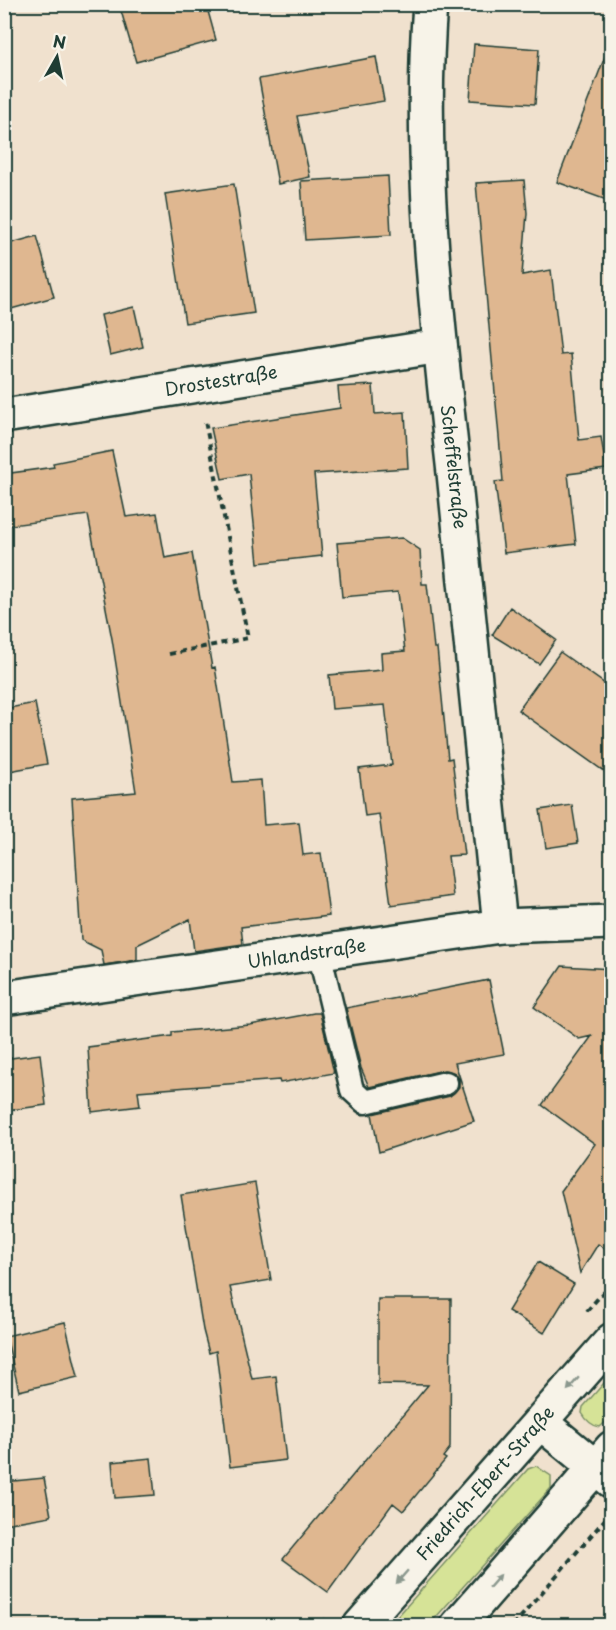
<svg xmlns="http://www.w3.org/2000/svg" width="616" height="1630" font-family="'Playpen Sans',sans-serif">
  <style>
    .green { fill: #d6e397; stroke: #7a9066; stroke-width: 1.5 }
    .building { fill: #dfb790; stroke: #1f3d34; stroke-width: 1.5 }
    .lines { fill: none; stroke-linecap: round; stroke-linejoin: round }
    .service-casing { stroke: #1f3d34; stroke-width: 27 }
    .minor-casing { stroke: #1f3d34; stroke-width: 38 }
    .tertiary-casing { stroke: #1f3d34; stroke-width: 38 }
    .path { stroke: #1f3d34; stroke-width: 4; stroke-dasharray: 6 4.5; stroke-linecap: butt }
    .service { stroke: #f7f3e8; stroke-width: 22 }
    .minor { stroke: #f7f3e8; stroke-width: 33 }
    .tertiary { stroke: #f7f3e8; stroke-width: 33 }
    .oneway { fill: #8b988e }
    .labels { text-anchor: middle; stroke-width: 4.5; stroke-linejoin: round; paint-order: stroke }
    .street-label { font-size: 18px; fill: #1f3d34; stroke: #f7f3e8 }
  </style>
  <rect width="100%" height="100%" fill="#f0e1ce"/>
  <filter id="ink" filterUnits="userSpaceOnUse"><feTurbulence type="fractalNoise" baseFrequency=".0167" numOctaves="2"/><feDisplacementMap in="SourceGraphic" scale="12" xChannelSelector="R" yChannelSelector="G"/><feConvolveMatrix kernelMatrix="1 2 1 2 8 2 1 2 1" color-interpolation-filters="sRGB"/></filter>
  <g filter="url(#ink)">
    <path class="green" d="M611 1375V1417L600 1427C591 1426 586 1420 582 1413L583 1407Z
      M536 1466 551 1476V1488L429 1625H390L528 1469Z"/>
    <path class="building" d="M119 4H206L216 40 136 62Z
      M474 44 539 49 535 104 470 100Z
      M609 46H612V202L557 182Z
      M376 57 384 101 297 116 310 177 278 184 259 79Z
      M388 176 391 235 305 240 301 181Z
      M524 180 527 213 522 275 551 270 561 355 571 354 579 440 601 437 606 469 568 474 576 544 504 553 495 482 503 481 476 183Z
      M234 184 254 313 185 323 165 194Z
      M37 236 54 297 4 311V245Z
      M134 307 143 347 110 355 101 315Z
      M373 385 375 414 405 412 408 468 314 474 322 556 258 563 249 474 222 479 211 428 340 408 338 387Z
      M112 451 126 517 157 513 165 558 192 553 212 668 215 667 233 782 261 780 264 825 299 822 303 855 321 853 329 916 241 927 243 944 194 951 190 919 137 945V960L104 965 101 950 81 940 72 798 136 792 112 639 88 515 4 526V474L54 467 53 463Z
      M402 538 420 550 422 584H427L434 648H437L448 759 452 758 464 855 448 856 453 896 391 905 379 814 365 816 359 769 392 765 385 705 332 709 329 675 382 670 381 653 405 651 398 592 342 597 337 543Z
      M510 607 556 640 539 664 492 635Z
      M560 652 612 689V777L518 710Z
      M35 703 47 764 4 772V709Z
      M572 805 578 843 546 848 540 810Z
      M562 966 612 969V1254L598 1244 580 1273 561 1191 595 1144 542 1105 592 1036 579 1039 534 1007Z
      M489 980 504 1054 455 1063 474 1121 379 1152 372 1114 450 1096 459 1087V1079L455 1073 444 1070 369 1087 361 1068 346 1008Z
      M314 1013H320L334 1073 280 1083 279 1080 138 1091 140 1106 92 1112 88 1047 172 1036V1032L250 1025Z
      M40 1054 46 1105 4 1111V1059Z
      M255 1183 271 1280 230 1287 252 1379 276 1376 286 1460 230 1467 216 1351 209 1353 203 1330 181 1195Z
      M538 1262 574 1284 544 1333 508 1311Z
      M378 1299H451L450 1448 443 1457 446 1459 403 1511 393 1503 328 1592 283 1559 428 1385 378 1384Z
      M65 1322 78 1377 19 1391 6 1336Z
      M151 1458 155 1495 115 1498 112 1462Z
      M44 1478 51 1516 4 1524V1482Z"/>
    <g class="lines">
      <defs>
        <path id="service" d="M319 952 352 1090 365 1102 446 1083"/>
        <g id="minor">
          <path id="s1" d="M430 4C418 158 437 320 454 473 470 624 485 775 500 926"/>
          <path id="s2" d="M4 416 440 346"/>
          <path id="s3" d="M4 998 500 926 612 922"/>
          <path d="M540 1422 612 1481"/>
        </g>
        <g id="tertiary">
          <path id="s4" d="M360 1626 612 1340"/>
          <path d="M457 1626 612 1448"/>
        </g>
      </defs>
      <use href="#service" class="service-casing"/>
      <use href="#minor" class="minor-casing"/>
      <use href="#tertiary" class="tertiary-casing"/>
      <path class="path" d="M169 654 248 638 205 421
        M587 1311 612 1282
        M317 1626 324 1618
        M513 1626 607 1517"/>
      <use href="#service" class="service"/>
      <use href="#minor" class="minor"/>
      <use href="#tertiary" class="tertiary"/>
    </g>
    <defs><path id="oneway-solid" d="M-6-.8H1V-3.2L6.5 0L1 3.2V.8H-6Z" transform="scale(1.5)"/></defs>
    <g class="oneway">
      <use href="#oneway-solid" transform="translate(573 1384) rotate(131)"/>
      <use href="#oneway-solid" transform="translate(402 1577) rotate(131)"/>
      <use href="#oneway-solid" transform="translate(495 1581) rotate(-49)"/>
    </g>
  </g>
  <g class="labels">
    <g class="street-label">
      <text dy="6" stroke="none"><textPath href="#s2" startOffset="220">Drostestraße</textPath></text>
      <text dy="6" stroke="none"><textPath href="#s1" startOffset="464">Scheffelstraße</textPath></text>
      <text dy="6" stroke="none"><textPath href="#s3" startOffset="306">Uhlandstraße</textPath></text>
      <text dy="6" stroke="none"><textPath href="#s4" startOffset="190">Friedrich-Ebert-Straße</textPath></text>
    </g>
  </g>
  <rect width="616" height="1630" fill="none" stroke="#f7f3e8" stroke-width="24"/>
  <rect x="12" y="12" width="592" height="1606" fill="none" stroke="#1f3d34" stroke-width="2" filter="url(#ink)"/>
  <g transform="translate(57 57) rotate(9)" stroke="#f7f3e8" stroke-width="4.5" paint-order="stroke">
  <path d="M0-4.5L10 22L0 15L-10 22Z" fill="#1f3d34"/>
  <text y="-9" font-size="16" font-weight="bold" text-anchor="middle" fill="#1f3d34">N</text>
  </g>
</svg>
